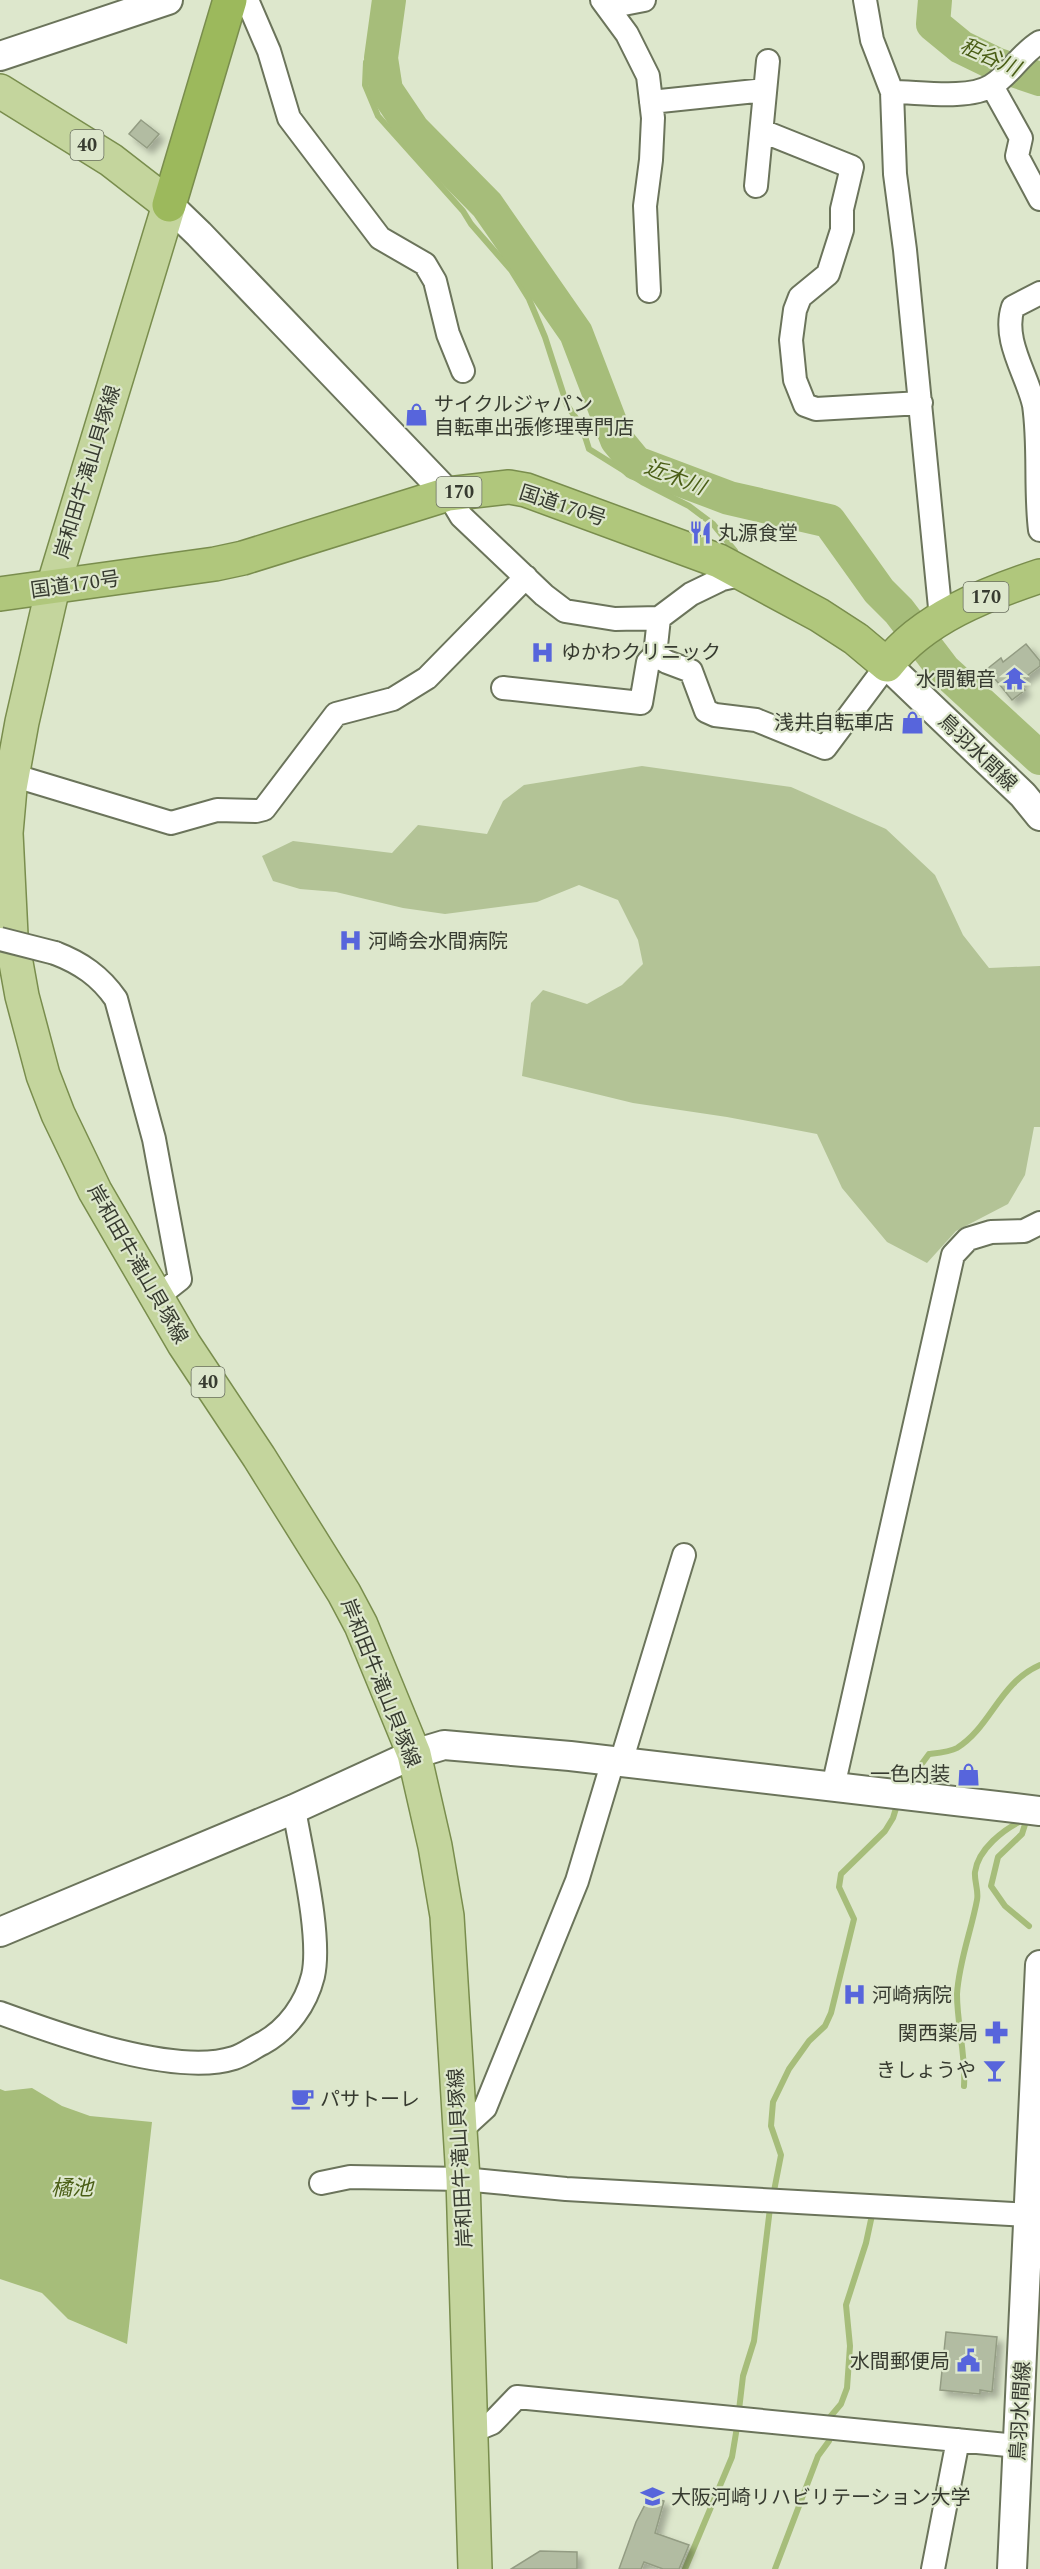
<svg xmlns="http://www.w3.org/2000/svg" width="1040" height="2569" font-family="Spectral,'Noto Sans JP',serif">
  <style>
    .green { fill: #b3c396 }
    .water { fill: #a6bd7a }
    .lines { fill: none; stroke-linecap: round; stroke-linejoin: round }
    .stream { stroke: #a6bd7a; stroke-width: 6 }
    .river { stroke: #a6bd7a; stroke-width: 34 }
    .building { fill: #b2bca2; stroke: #939c83; stroke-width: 1.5; filter: url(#shadow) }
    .minor-casing { stroke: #6b745b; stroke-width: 26 }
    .tertiary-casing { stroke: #6b745b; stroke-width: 32 }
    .primary-casing { stroke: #798d4d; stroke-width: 36 }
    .trunk-casing { stroke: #798d4d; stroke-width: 36 }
    .motorway-casing { stroke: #798d4d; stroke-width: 36 }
    .minor { stroke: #fff; stroke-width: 22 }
    .tertiary { stroke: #fff; stroke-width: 28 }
    .primary { stroke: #c4d59d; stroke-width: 33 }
    .trunk { stroke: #b0c77c; stroke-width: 33 }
    .motorway { stroke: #9cb95c; stroke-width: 33 }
    .minor-bridge-casing { stroke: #6b745b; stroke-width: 26; stroke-linecap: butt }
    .minor-bridge { stroke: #fff; stroke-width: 22 }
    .labels { text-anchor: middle; stroke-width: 4.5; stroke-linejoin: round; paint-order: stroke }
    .shield { fill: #dde7cc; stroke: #696f5f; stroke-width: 1.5 }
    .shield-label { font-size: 18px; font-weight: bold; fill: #373b30 }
    .poi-label { font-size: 20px; fill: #373b30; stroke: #dde7cc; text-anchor: start }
    .street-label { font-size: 20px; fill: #373b30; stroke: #dde7cc }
    .water-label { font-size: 21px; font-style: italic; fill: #4a5e16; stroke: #dde7cc }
  </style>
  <defs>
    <filter id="shadow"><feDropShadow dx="5.5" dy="5.5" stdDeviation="3" flood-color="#0004"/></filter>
  </defs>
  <rect width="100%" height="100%" fill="#dde7cc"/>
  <path class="green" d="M642 766 791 787 886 829 935 875 963 935 989 968 1040 966V1127H1034L1025 1175 1008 1204 956 1231 927 1263 887 1242 842 1188 817 1134 727 1117 633 1103 522 1076 531 1003 543 990 587 1004 622 985 643 964 638 940 618 900 579 885 537 902 445 914 403 908 336 892 300 889 273 881 262 856 293 841 392 853 418 825 487 834 503 801 524 785Z"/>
  <path class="water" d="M32 2088 62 2106 90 2116 152 2122 127 2344 68 2319 42 2293 0 2279V2089L5 2091Z"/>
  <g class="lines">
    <path class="stream" d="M381 58 366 62 365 85 378 116 463 211 471 224 511 270 529 299 545 337 567 405 582 427 589 449 642 482 689 506 713 524 735 551
      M907 1784 929 1754C938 1753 950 1752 957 1748 991 1727 999 1683 1040 1665
      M1027 1818 1022 1834 998 1857 991 1886 1005 1906 1029 1926
      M964 2086C966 2055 957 2025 957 1994 959 1961 971 1932 977 1900 979 1891 974 1881 975 1872 978 1849 1004 1829 1023 1820
      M774 2191 781 2155 771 2126 773 2102 789 2069 809 2041 825 2026 831 2013 854 1919 839 1887 841 1874 885 1831 893 1818 897 1805
      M739 2410 743 2376 754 2341 770 2208
      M830 2417 841 2404 847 2388 850 2346 846 2305 866 2243 872 2215
      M685 2569 732 2457 737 2427
      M775 2569 818 2456 829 2441"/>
    <path class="river" d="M389 0 381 58 386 90 413 130 487 205 576 333 617 440 636 463 729 498 829 521 879 591 899 611 944 670 1040 758
      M935 0 933 24 961 47 998 65 1040 79"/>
  </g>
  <path class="building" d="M141 120 159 134 147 148 129 134Z
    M1026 644 1040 661V666L1019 682 1025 690 1012 700 987 669 1001 658 1003 662Z
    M946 2332 997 2337 992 2392 980 2390V2394L940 2390Z
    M649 2497 664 2501 655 2533 689 2545 679 2569H663L644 2562 641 2569H619L636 2522Z
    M540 2551 577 2552V2569H511Z"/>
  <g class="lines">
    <defs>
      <path id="minor" d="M247 0 269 51 289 118 380 238 425 264 435 281 448 334 463 371
        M602 0 627 34 648 76 653 118 651 160 645 206 649 291
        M865 0 872 40 892 92 895 174 905 250 941 618
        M608 7 644 0
        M992 86 1021 138 1017 156 1040 199
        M892 92C919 92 968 100 991 86 1010 75 1021 53 1040 42
        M651 102 765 90
        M762 131 852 167 842 209V230L828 274 800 297 795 310 791 340 795 380 805 405 816 409 921 403
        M756 186 768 61
        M1040 293 1013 307C1002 340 1027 374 1034 405 1040 446 1035 489 1040 530
        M448 494 461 516 544 595 565 611 615 619 659 618 691 594 722 579 744 574
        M659 618 655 655 667 662 691 671 706 711 715 715 756 720 825 748 887 665
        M503 688 641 703 648 662 655 655
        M12 775 171 823 217 810 256 811 264 809 336 714 393 699 427 678 526 577
        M55 953C81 963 100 976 116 999L154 1139 180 1279 157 1297
        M621 1762 684 1555
        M833 1787 953 1255 968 1239 991 1232 1024 1231 1040 1223
        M0 2013C58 2034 174 2077 234 2058 244 2055 254 2047 263 2043 288 2029 306 2004 313 1976 322 1937 301 1851 294 1809
        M461 2130 485 2108 577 1881 613 1761
        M321 2183 350 2177 463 2179 566 2189 1029 2215
        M470 2432 492 2423 517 2397 1018 2446
        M933 2569 958 2440"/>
      <path id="tertiary" d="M0 56 168 0
        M169 205 199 234 448 494
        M887 665 1023 795 1040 816
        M0 1932 294 1809 414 1754 444 1745 570 1756 1040 1811
        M1012 2569 1040 1965"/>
      <path id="primary" d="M0 91 111 160 169 205 53 587 22 722 10 788 6 833 11 935 22 996 43 1075 58 1114 95 1191 184 1344 259 1457 344 1593 361 1625 414 1754 435 1846 447 1916 463 2179 475 2569"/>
      <path id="trunk" d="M0 594 215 564 243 558 448 494 509 487 526 490 719 561 819 615 856 639 887 665C923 618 986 594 1040 576"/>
      <path id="motorway" d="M169 205 230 0"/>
    </defs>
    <use href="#minor" class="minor-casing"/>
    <use href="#tertiary" class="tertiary-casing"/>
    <use href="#primary" class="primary-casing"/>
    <use href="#trunk" class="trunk-casing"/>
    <use href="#motorway" class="motorway-casing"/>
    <use href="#minor" class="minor"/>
    <use href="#tertiary" class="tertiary"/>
    <use href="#primary" class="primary"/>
    <use href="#trunk" class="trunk"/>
    <use href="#motorway" class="motorway"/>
    <defs>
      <path id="minor-bridge" d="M0 939 55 953"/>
    </defs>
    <use href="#minor-bridge" class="minor-bridge-casing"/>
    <use href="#minor-bridge" class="minor-bridge"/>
  </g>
  <defs>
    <symbol id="shop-bare" viewBox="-9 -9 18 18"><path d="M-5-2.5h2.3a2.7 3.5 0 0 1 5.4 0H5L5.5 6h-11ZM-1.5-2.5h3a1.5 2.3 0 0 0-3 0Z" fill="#5765dc" stroke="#dde7cc" stroke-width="2.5" paint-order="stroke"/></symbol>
    <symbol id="restaurant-bare" viewBox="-9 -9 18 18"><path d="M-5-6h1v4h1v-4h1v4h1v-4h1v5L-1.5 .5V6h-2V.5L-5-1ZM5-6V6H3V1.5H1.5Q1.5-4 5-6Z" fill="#5765dc" stroke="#dde7cc" stroke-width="2.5" paint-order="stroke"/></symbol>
    <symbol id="hospital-bare" viewBox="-9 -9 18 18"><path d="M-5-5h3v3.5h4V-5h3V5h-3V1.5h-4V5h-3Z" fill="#5765dc" stroke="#dde7cc" stroke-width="2.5" paint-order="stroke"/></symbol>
    <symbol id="temple-bare" viewBox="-9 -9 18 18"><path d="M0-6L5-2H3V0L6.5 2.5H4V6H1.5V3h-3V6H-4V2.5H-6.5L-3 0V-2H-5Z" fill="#5765dc" stroke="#dde7cc" stroke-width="2.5" paint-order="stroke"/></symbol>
    <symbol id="pharmacy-bare" viewBox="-9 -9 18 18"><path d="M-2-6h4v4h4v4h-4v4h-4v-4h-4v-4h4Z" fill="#5765dc" stroke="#dde7cc" stroke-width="2.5" paint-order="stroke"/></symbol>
    <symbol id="bar-bare" viewBox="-9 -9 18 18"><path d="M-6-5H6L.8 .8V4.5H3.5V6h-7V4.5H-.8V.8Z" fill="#5765dc" stroke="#dde7cc" stroke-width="2.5" paint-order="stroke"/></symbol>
    <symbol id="cafe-bare" viewBox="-9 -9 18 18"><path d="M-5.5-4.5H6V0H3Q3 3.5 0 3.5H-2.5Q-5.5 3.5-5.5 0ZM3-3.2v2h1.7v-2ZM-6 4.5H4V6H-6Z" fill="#5765dc" stroke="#dde7cc" stroke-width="2.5" paint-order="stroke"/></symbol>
    <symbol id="civic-bare" viewBox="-9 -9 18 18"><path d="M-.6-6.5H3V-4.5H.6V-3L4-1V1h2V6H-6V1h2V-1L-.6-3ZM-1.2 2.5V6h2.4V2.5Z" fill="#5765dc" stroke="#dde7cc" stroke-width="2.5" paint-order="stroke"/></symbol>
    <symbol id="university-bare" viewBox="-9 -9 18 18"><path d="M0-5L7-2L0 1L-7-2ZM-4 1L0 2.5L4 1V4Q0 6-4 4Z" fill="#5765dc" stroke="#dde7cc" stroke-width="2.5" paint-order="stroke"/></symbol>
  </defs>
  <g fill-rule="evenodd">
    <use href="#shop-bare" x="400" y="398" width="33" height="33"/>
    <use href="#restaurant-bare" x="684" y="516" width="33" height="33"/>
    <use href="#hospital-bare" x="526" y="636" width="33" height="33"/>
    <use href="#temple-bare" x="998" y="662" width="33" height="33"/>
    <use href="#shop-bare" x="896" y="706" width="33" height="33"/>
    <use href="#hospital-bare" x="334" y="924" width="33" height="33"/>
    <use href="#shop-bare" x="952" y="1758" width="33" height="33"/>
    <use href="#hospital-bare" x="838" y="1978" width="33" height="33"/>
    <use href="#pharmacy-bare" x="980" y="2016" width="33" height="33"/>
    <use href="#bar-bare" x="978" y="2054" width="33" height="33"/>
    <use href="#cafe-bare" x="286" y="2082" width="33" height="33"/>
    <use href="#civic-bare" x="952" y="2344" width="33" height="33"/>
    <use href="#university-bare" x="636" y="2480" width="33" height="33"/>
  </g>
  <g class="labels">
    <g class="shield">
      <rect x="70.5" y="130" width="33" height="30" rx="4.5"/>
      <rect x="436.5" y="477" width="45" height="30" rx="4.5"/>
      <rect x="963.5" y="582" width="45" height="30" rx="4.5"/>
      <rect x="191.5" y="1367" width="33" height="30" rx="4.5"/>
    </g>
    <g class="shield-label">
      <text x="87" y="151">40</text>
      <text x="459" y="498">170</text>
      <text x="986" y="603">170</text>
      <text x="208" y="1388">40</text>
    </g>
    <g class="poi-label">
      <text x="434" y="411">サイクルジャパン<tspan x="434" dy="23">自転車出張修理専門店</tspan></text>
      <text x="718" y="540">丸源食堂</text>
      <text x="561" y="659">ゆかわクリニック</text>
      <text x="996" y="686" text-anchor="end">水間観音</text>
      <text x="894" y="729" text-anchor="end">浅井自転車店</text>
      <text x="368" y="948">河崎会水間病院</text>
      <text x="950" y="1781" text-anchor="end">一色内装</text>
      <text x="872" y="2002">河崎病院</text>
      <text x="978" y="2040" text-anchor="end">関西薬局</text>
      <text x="976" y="2077" text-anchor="end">きしょうや</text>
      <text x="320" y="2106">パサトーレ</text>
      <text x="950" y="2368" text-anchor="end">水間郵便局</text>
      <text x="671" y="2504">大阪河崎リハビリテーション大学</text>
    </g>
    <g class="street-label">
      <text transform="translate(87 472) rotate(-73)" y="7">岸和田牛滝山貝塚線</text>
      <text transform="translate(563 505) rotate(18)" y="7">国道170号</text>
      <text transform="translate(75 584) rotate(-8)" y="7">国道170号</text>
      <text transform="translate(978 752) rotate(44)" y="7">鳥羽水間線</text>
      <text transform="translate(138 1264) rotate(60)" y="7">岸和田牛滝山貝塚線</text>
      <text transform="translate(381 1683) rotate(68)" y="7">岸和田牛滝山貝塚線</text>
      <text transform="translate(460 2158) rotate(-93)" y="7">岸和田牛滝山貝塚線</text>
      <text transform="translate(1020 2411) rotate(-87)" y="7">鳥羽水間線</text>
    </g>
    <g class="water-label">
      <text transform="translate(990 57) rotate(24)" y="7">秬谷川</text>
      <text transform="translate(675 477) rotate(21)" y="7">近木川</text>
      <text x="72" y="2195">橘池</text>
    </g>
  </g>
</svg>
